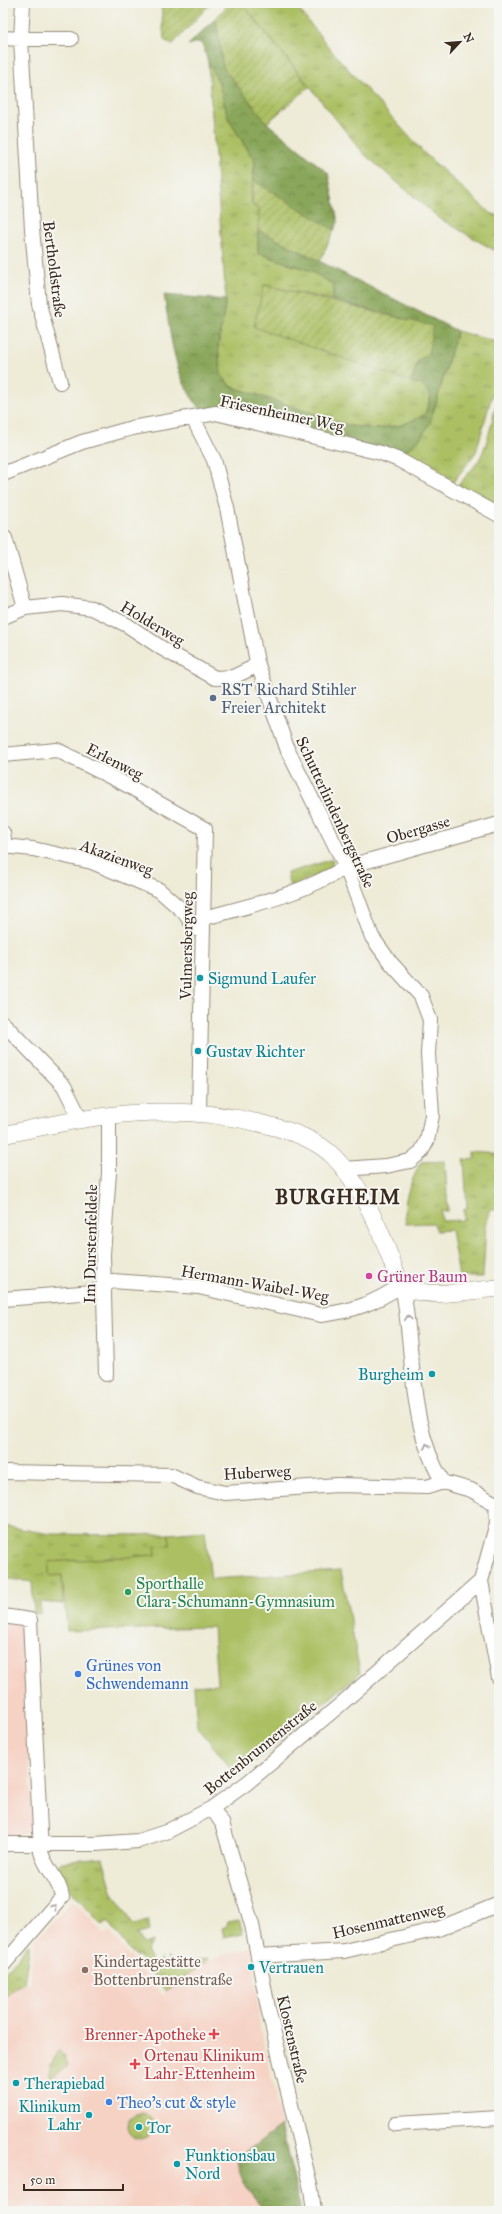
<svg xmlns="http://www.w3.org/2000/svg" width="502" height="2214" font-family="'IM FELL Great Primer',serif">
  <style>
    .built { fill: #f6d2c4 }
    .grass { fill: url(#grass-tufts); stroke: #747541 }
    .forest { fill: url(#forest-crowns); stroke: #62683c }
    .garden { fill: url(#garden-furrows); stroke: #747541 }
    .pitch { fill: #acc064; stroke: #747541 }
    .lines { fill: none; stroke-linecap: round; stroke-linejoin: round }
    .minor-casing { stroke: #948a7a; stroke-width: 16 }
    .tertiary-casing { stroke: #948a7a; stroke-width: 18 }
    .minor { stroke: #fff; stroke-width: 14 }
    .tertiary { stroke: #fff; stroke-width: 17 }
    .oneway { stroke: #a79f9a }
    .service-dot { fill: #5c6f8a; stroke: #f6f6f2; stroke-width: 1.5 }
    .culture-dot { fill: #0f9aa8; stroke: #f6f6f2; stroke-width: 1.5 }
    .hotel-dot { fill: #d1479c; stroke: #f6f6f2; stroke-width: 1.5 }
    .leisure-dot { fill: #2e9e5b; stroke: #f6f6f2; stroke-width: 1.5 }
    .shop-dot { fill: #3f7fe0; stroke: #f6f6f2; stroke-width: 1.5 }
    .education-dot { fill: #8d6e63; stroke: #f6f6f2; stroke-width: 1.5 }
    .health-dot { fill: #e0444e; stroke: #f6f6f2; stroke-width: 1.5 }
    .labels { text-anchor: middle; stroke-width: 4; stroke-linejoin: round; paint-order: stroke }
    .street-label { font-size: 16px; fill: #3b2a1e; stroke: #f6f6f2 }
    .service-label { font-size: 16px; fill: #4e5e75; stroke: #f6f6f2; text-anchor: start }
    .culture-label { font-size: 16px; fill: #0d838f; stroke: #f6f6f2; text-anchor: start }
    .hotel-label { font-size: 16px; fill: #b23c85; stroke: #f6f6f2; text-anchor: start }
    .leisure-label { font-size: 16px; fill: #27864d; stroke: #f6f6f2; text-anchor: start }
    .shop-label { font-size: 16px; fill: #366cbe; stroke: #f6f6f2; text-anchor: start }
    .education-label { font-size: 16px; fill: #785e54; stroke: #f6f6f2; text-anchor: start }
    .health-label { font-size: 16px; fill: #be3a42; stroke: #f6f6f2; text-anchor: end }
    .district-label { font-size: 20px; font-weight: bold; letter-spacing: 1px; fill: #3b2a1e; stroke: #f6f6f2 }
  </style>
  <defs>
    <pattern id="grass-tufts" width="24" height="20" patternUnits="userSpaceOnUse"><rect width="24" height="20" fill="#acc064"/><path d="M3 7l-1-3M5 7V3M7 7l1-3M15 17l-1-3M17 17v-4M19 17l1-3" fill="none" stroke="#8d9c52"/></pattern>
    <pattern id="forest-crowns" width="20" height="18" patternUnits="userSpaceOnUse"><rect width="20" height="18" fill="#89a65a"/><path d="M2 6a3 3 0 1 1 6 0M12 15a3 3 0 1 1 6 0" fill="none" stroke="#71874a"/></pattern>
    <pattern id="garden-furrows" width="10" height="10" patternUnits="userSpaceOnUse"><rect width="10" height="10" fill="#acc064"/><path d="M-1 1l2-2M0 10L10 0M9 11l2-2" fill="none" stroke="#8d9c52"/></pattern>
  </defs>
  <rect width="100%" height="100%" fill="#f6f6f2"/>
  <filter id="ink" filterUnits="userSpaceOnUse"><feTurbulence type="fractalNoise" baseFrequency=".025" numOctaves="2"/><feDisplacementMap in="SourceGraphic" scale="8" xChannelSelector="R" yChannelSelector="G"/><feConvolveMatrix kernelMatrix="1 2 1 2 8 2 1 2 1" color-interpolation-filters="sRGB"/></filter>
  <filter id="wash" filterUnits="userSpaceOnUse"><feTurbulence type="fractalNoise" baseFrequency=".012" numOctaves="4" result="noise"/><feDisplacementMap in="SourceGraphic" scale="16" xChannelSelector="R" yChannelSelector="G"/><feGaussianBlur stdDeviation="0.9" result="paint"/><feColorMatrix in="noise" values="0 0 0 0 0 0 0 0 0 0 0 0 0 0 0 0 0 1.4 0 .05"/><feComposite in="paint" operator="in"/></filter>
  <g filter="url(#wash)">
    <rect width="100%" height="100%" fill="#eeebd7"/>
    <path class="built" d="M3 1621 22 1624 33 1826 31 1830 21 1835 3 1836Z
      M72 1901 79 1905 105 1935 110 1932 162 1995 206 1962 219 1956 252 1947 260 2028 301 2211H3V2000L14 1988 29 1983 35 1941Z"/>
    <path class="grass" d="M242 3H294L331 50 423 152 490 213 499 216V253L439 218 364 154Z
      M208 62 219 82 228 118 255 162 251 194 252 205 259 209 258 253 311 271 334 285 332 300 264 285 411 382 421 384 431 396 425 415 402 425 377 429 350 426 230 386 221 374 218 346 226 300Z
      M457 331 496 342 499 333V371L476 452 448 489 395 459 419 440 430 423Z
      M499 391V516L454 491C461 480 472 471 479 460 490 440 493 413 499 391Z
      M333 859 331 869 290 887 287 873Z
      M475 1152 499 1154V1211L491 1209 486 1225 483 1277H459L451 1230 436 1231 434 1223 406 1224C402 1199 410 1184 421 1162L445 1161 448 1211H441L442 1221 464 1220V1209L467 1208 464 1160 475 1159Z
      M3 1526 51 1534 121 1535 169 1534 170 1545 156 1555 49 1562 62 1575 63 1604 40 1602V1614L34 1613 32 1582 3 1578Z
      M103 1858 112 1891 133 1924 148 1921 150 1931 138 1934 143 1944 153 1941 146 1951 154 1967 161 1958 165 1968 170 1967 167 1957 174 1966 208 1958 206 1962 166 1992 138 1955 135 1957 107 1921 102 1925 72 1892 57 1870 59 1864 62 1862Z
      M239 1920 243 1933 224 1937 222 1928 227 1926 228 1922Z
      M30 1943 24 1983 14 1988 3 2000V1974Z
      M59 2051 63 2054 67 2066 51 2079V2064Z
      M127 2126a13 13 0 1 1 26 0a13 13 0 1 1-26 0Z"/>
    <path class="forest" d="M216 18 223 67 267 123 328 173 338 222 334 230 253 180 255 162 228 118 219 82 208 62 203 46 199 42 188 45Z
      M258 230 457 331 430 423 419 440 395 459 375 448 200 408C173 378 171 334 164 295L226 300 218 346 221 374 230 386 350 426 377 429 402 425 425 415 431 396 421 384 411 382 432 326 332 300 334 285 311 271 258 253Z
      M281 2125 301 2211H266C251 2194 239 2181 237 2159Z"/>
    <path class="garden" d="M161 3H211L172 45 164 40Z
      M230 3H242L309 87 267 123 223 67 216 18Z
      M253 180 334 230 320 261 258 230 259 209 252 205Z
      M264 285 433 326 428 355 418 360 411 382 254 327Z"/>
    <path class="pitch" d="M205 1531 211 1579 341 1571 360 1673 237 1776 197 1726 194 1686 217 1684 213 1627 67 1631 62 1575 49 1576V1562L156 1555 155 1546 170 1545 169 1534Z"/>
  </g>
  <g filter="url(#ink)">
    <g class="lines">
      <defs>
        <path id="minor" d="M23 3 21 39H71
          M3 38 21 39 32 229 39 304 60 382
          M193 418 214 460 227 508 257 662 288 751 346 867 372 937 390 962 421 996 430 1020 428 1054 432 1115 427 1141 421 1152 410 1161 386 1166 343 1169
          M3 474 82 442 132 428 216 413 381 453 399 460 499 515
          M5 538 25 608
          M3 617 25 608 62 604 92 608 127 625 163 649 215 678 233 677 252 668 257 662
          M3 755 57 750 123 783 205 829 199 1112
          M3 833 5 845
          M3 846 33 849 92 862 159 890 184 912 195 928 203 932
          M204 918C253 905 302 894 346 867L499 824
          M3 1023 64 1086 80 1118
          M3 1299 94 1292 112 1281 199 1287 321 1315C354 1311 374 1303 402 1285 415 1349 407 1424 443 1482L471 1490 496 1504
          M106 1374 103 1254 109 1173V1115
          M3 1472 171 1475 197 1487 225 1493 337 1485 427 1487 443 1482
          M481 1581 499 1678
          M3 1616 30 1620 41 1852C45 1868 60 1880 62 1897L3 1965
          M212 1808 222 1823 252 1925 268 2008 311 2189 314 2211
          M3 1844H95L138 1841 166 1832 212 1808 247 1783 341 1704 481 1581 497 1523 496 1504
          M258 1956 344 1951 438 1929 499 1904
          M395 2124 499 2118"/>
        <path id="tertiary" d="M3 1135C95 1115 173 1100 267 1125 291 1131 316 1139 334 1157 358 1181 379 1226 390 1257 394 1267 396 1276 402 1285 425 1301 472 1290 499 1288"/>
      </defs>
      <use href="#minor" class="minor-casing"/>
      <use href="#tertiary" class="tertiary-casing"/>
      <use href="#minor" class="minor"/>
      <use href="#tertiary" class="tertiary"/>
    </g>
    <defs><path id="oneway-chevron" d="M-2-3.5L2.5 0L-2 3.5" fill="none" stroke-width="1.6" stroke-linecap="round" stroke-linejoin="round"/></defs>
    <g class="oneway">
      <use href="#oneway-chevron" transform="translate(408 1318) rotate(-97)"/>
      <use href="#oneway-chevron" transform="translate(427 1446) rotate(-106)"/>
      <use href="#oneway-chevron" transform="translate(54 1907) rotate(-48)"/>
    </g>
  </g>
  <circle class="service-dot" cx="213" cy="698" r="4"/>
  <g class="culture-dot">
    <circle cx="200" cy="978" r="4"/>
    <circle cx="198" cy="1051" r="4"/>
    <circle cx="432" cy="1374" r="4"/>
    <circle cx="251" cy="1967" r="4"/>
    <circle cx="16" cy="2083" r="4"/>
    <circle cx="89" cy="2115" r="4"/>
    <circle cx="139" cy="2127" r="4"/>
    <circle cx="177" cy="2164" r="4"/>
  </g>
  <circle class="hotel-dot" cx="369" cy="1276" r="4"/>
  <circle class="leisure-dot" cx="128" cy="1592" r="4"/>
  <g class="shop-dot">
    <circle cx="78" cy="1674" r="4"/>
    <circle cx="109" cy="2102" r="4"/>
  </g>
  <circle class="education-dot" cx="85" cy="1970" r="4"/>
  <g class="health-dot">
    <path d="M212 2028h4v4h4v4h-4v4h-4v-4h-4v-4h4z"/>
    <path d="M133 2058h4v4h4v4h-4v4h-4v-4h-4v-4h4z"/>
  </g>
  <g class="labels">
    <g class="street-label">
      <text transform="translate(55 269) rotate(83)" y="6">Bertholdstraße</text>
      <text transform="translate(282 413) rotate(12)" y="6">Friesenheimer Weg</text>
      <text transform="translate(153 623) rotate(31)" y="6">Holderweg</text>
      <text transform="translate(115 761) rotate(27)" y="6">Erlenweg</text>
      <text transform="translate(336 812) rotate(65)" y="6">Schutterlindenbergstraße</text>
      <text transform="translate(418 829) rotate(-16)" y="6">Obergasse</text>
      <text transform="translate(117 857) rotate(20)" y="6">Akazienweg</text>
      <text transform="translate(186 946) rotate(-89)" y="6">Vulmersbergweg</text>
      <text transform="translate(90 1244) rotate(-89)" y="6">Im Durstenfeldele</text>
      <text transform="translate(255 1283) rotate(10)" y="6">Hermann-Waibel-Weg</text>
      <text transform="translate(257 1472) rotate(-3)" y="6">Huberweg</text>
      <text transform="translate(260 1747) rotate(-39)" y="6">Bottenbrunnenstraße</text>
      <text transform="translate(388 1920) rotate(-13)" y="6">Hosenmattenweg</text>
      <text transform="translate(293 2039) rotate(77)" y="6">Klostenstraße</text>
    </g>
    <g class="service-label">
      <text x="221" y="695">RST Richard Stihler<tspan x="221" dy="18">Freier Architekt</tspan></text>
    </g>
    <g class="culture-label">
      <text x="208" y="984">Sigmund Laufer</text>
      <text x="206" y="1057">Gustav Richter</text>
      <text x="424" y="1380" text-anchor="end">Burgheim</text>
      <text x="259" y="1973">Vertrauen</text>
      <text x="24" y="2089">Therapiebad</text>
      <text x="81" y="2112" text-anchor="end">Klinikum<tspan x="81" dy="18">Lahr</tspan></text>
      <text x="147" y="2133">Tor</text>
      <text x="185" y="2161">Funktionsbau<tspan x="185" dy="18">Nord</tspan></text>
    </g>
    <g class="hotel-label">
      <text x="377" y="1282">Grüner Baum</text>
    </g>
    <g class="leisure-label">
      <text x="136" y="1589">Sporthalle<tspan x="136" dy="18">Clara-Schumann-Gymnasium</tspan></text>
    </g>
    <g class="shop-label">
      <text x="86" y="1671">Grünes von<tspan x="86" dy="18">Schwendemann</tspan></text>
      <text x="117" y="2108">Theo's cut &amp; style</text>
    </g>
    <g class="education-label">
      <text x="93" y="1967">Kindertagestätte<tspan x="93" dy="18">Bottenbrunnenstraße</tspan></text>
    </g>
    <g class="health-label">
      <text x="206" y="2040">Brenner-Apotheke</text>
      <text x="144" y="2061" text-anchor="start">Ortenau Klinikum<tspan x="144" dy="18">Lahr-Ettenheim</tspan></text>
    </g>
    <g class="district-label">
      <text x="338" y="1204">BURGHEIM</text>
    </g>
  </g>
  <rect width="502" height="2214" fill="none" stroke="#f6f6f2" stroke-width="16"/>
  <g transform="translate(460 42) rotate(64)" stroke="#f6f6f2" stroke-width="3" paint-order="stroke">
  <path d="M0-3L7 15L0 10L-7 15Z" fill="#3b2a1e"/>
  <text y="-6" font-size="11" font-weight="bold" text-anchor="middle" fill="#3b2a1e">N</text>
  </g>
  <path d="M24 2184v6h99v-6" fill="none" stroke="#3b2a1e" stroke-width="2"/>
  <text x="30" y="2184" font-size="12" fill="#3b2a1e" stroke="#f6f6f2" stroke-width="3" paint-order="stroke">50 m</text>
</svg>
